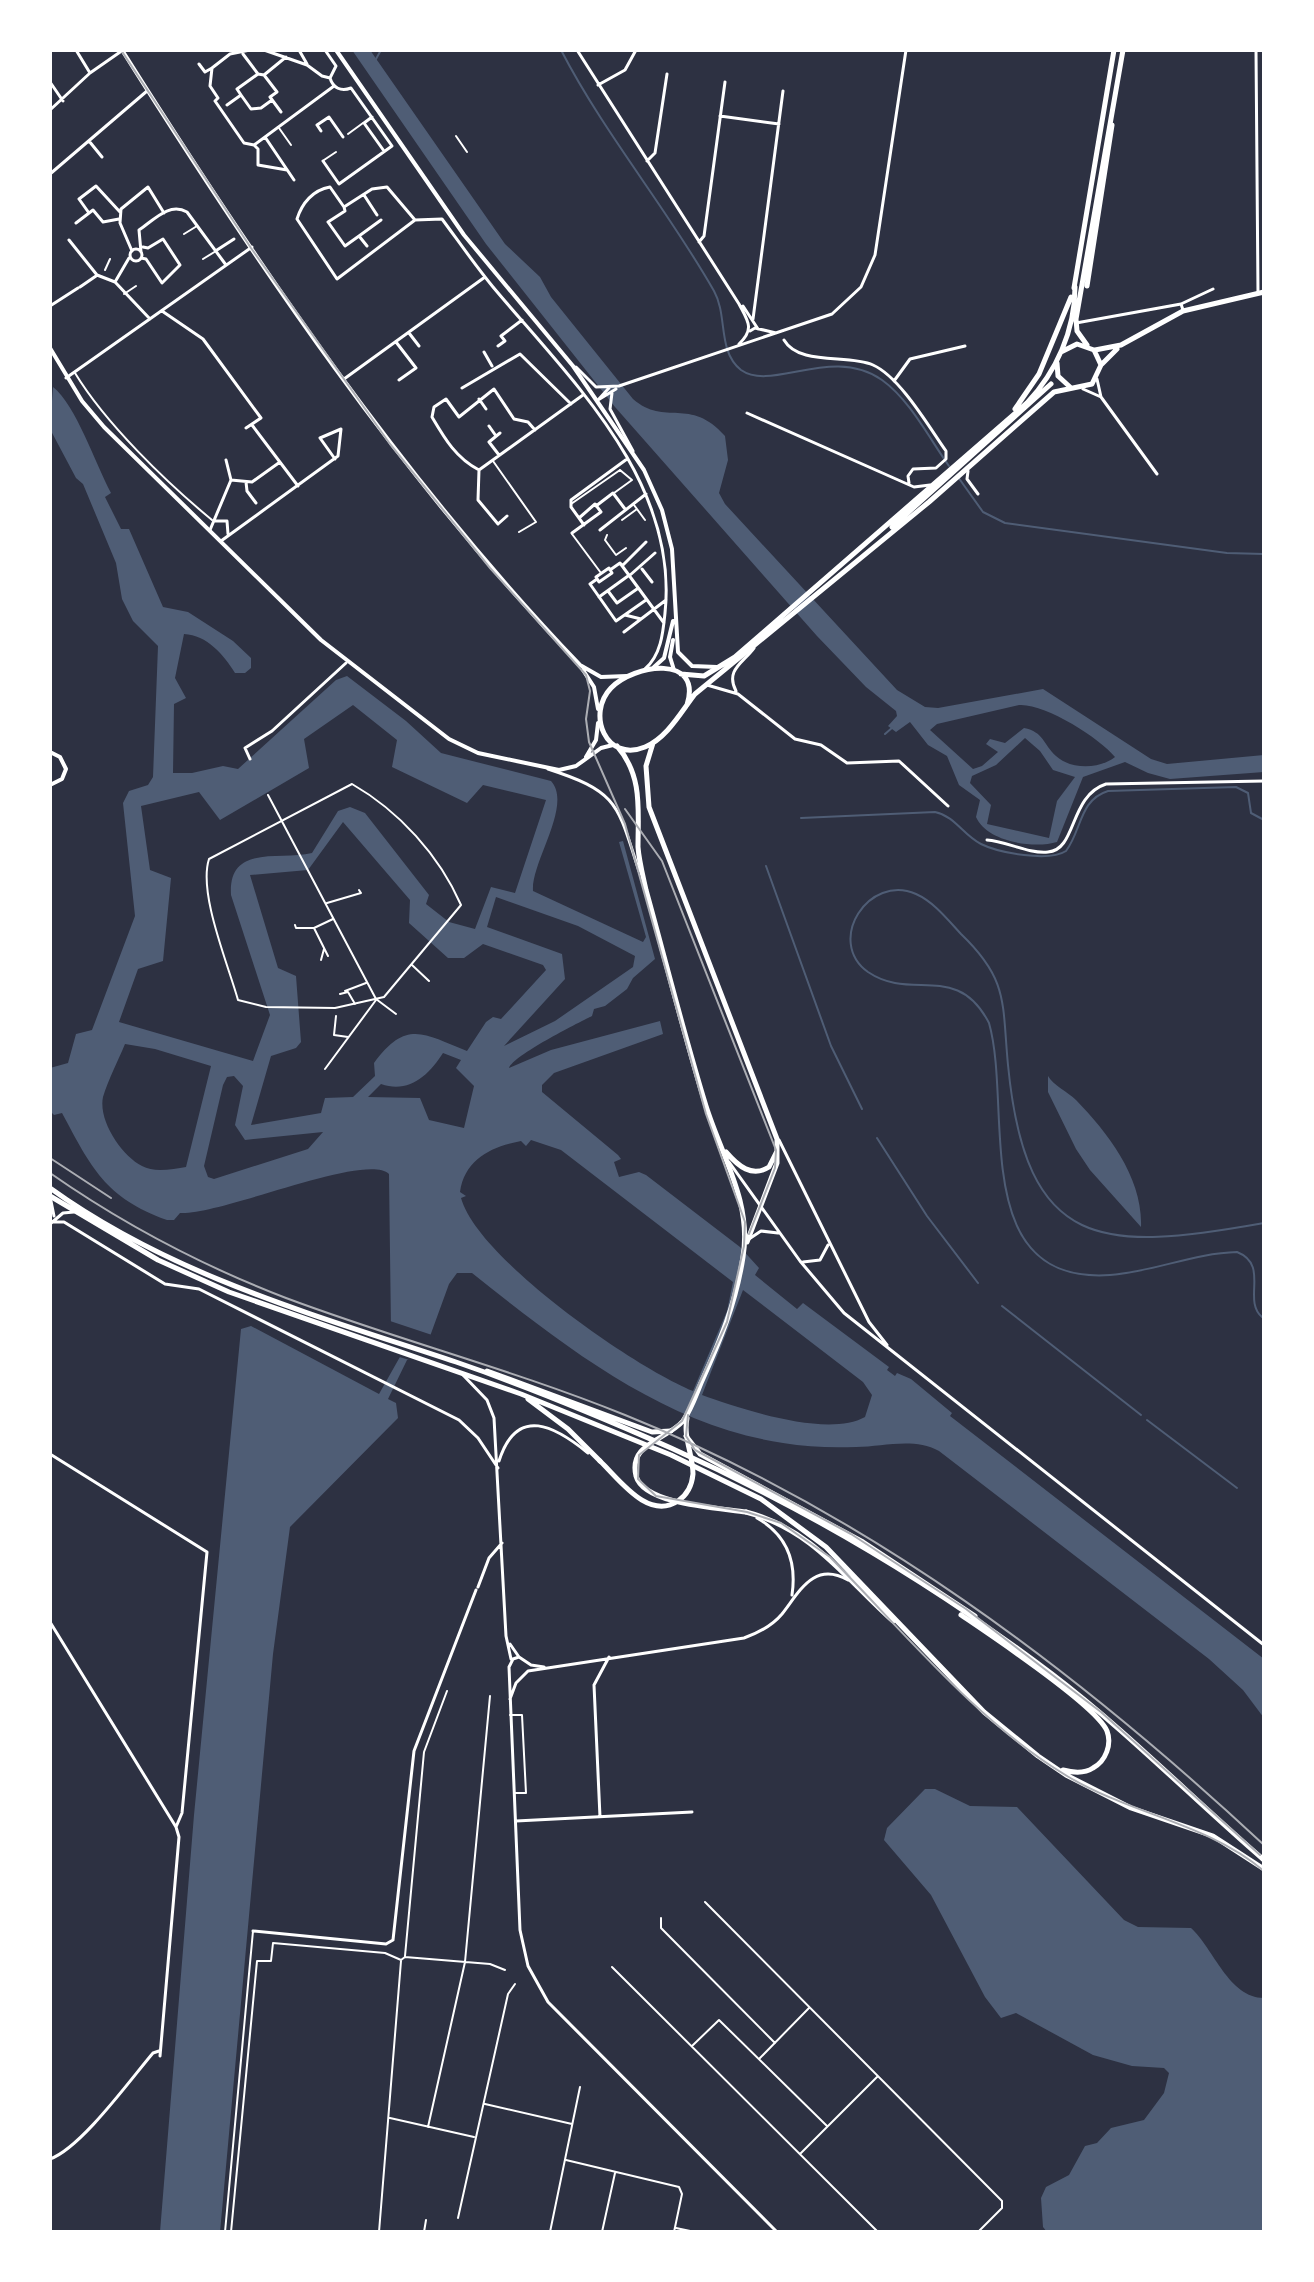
<svg xmlns="http://www.w3.org/2000/svg" width="1314" height="2282" font-family="Helvetica,sans-serif">
  <style>
    .water { fill: #4f5d75; fill-rule: evenodd }
    .pier { fill: #2d3142 }
    .lines { fill: none; stroke-linecap: round; stroke-linejoin: round }
    .stream { stroke: #4f5d75; stroke-width: 2 }
    .service { stroke: #fff; stroke-width: 2 }
    .pedestrian { stroke: #fff; stroke-width: 2 }
    .minor { stroke: #fff; stroke-width: 3 }
    .tertiary { stroke: #fff; stroke-width: 4 }
    .secondary { stroke: #fff; stroke-width: 4 }
    .primary { stroke: #fff; stroke-width: 5 }
    .trunk { stroke: #fff; stroke-width: 5 }
    .tram { stroke: #abadb3; stroke-width: 2 }
    .rail { stroke: #abadb3; stroke-width: 2 }
  </style>
  <rect width="100%" height="100%" fill="#2d3142"/>
  <path class="water" d="M352 50H370L505 244 540 277 551 297 633 399C665 427 690 396 725 436L728 460 719 493 725 504 897 690 925 707 938 708 1043 689 1151 759 1167 764 1264 755V772L1170 779 1148 773 1125 762 1083 777 1057 842C1034 849 987 842 976 817L980 800 959 785 947 756 928 745 910 722 896 732 888 726 897 716 896 711 866 687 817 636 615 407 486 244ZM1019 705C1044 703 1100 738 1115 757 1100 769 1071 770 1056 756 1043 744 1044 732 1024 728L1005 743 990 739 986 744 998 752 982 766 973 769 930 730 937 724ZM1025 738 1040 751 1053 770 1075 777 1057 801 1049 838 987 824 991 805 970 783 972 776 996 765Z
    M53 387C76 405 95 463 111 493L105 497 121 529H129L163 607 188 612 233 641 251 658V668L245 673H235C224 655 207 635 184 634L175 678 186 698 174 704 173 773H192L223 766 238 769 336 680 347 676 406 721 441 753 551 781C573 805 531 862 533 891L643 942 646 937 619 842 623 841 655 959 633 978 627 989 605 1006 594 1009 592 1016C576 1024 514 1055 509 1068L551 1050 660 1021 663 1034 554 1073 542 1085V1092L618 1155 621 1159 614 1162 619 1177 639 1172 646 1175 740 1247 759 1268 755 1275 797 1309 803 1303 889 1367 887 1370 895 1376 897 1373 911 1379 952 1413 950 1416 1264 1659V1718L1243 1690 1209 1659 939 1451C913 1437 883 1447 856 1447 831 1448 807 1447 783 1443 664 1425 564 1346 472 1273H457L449 1284 425 1350 407 1360 388 1399 396 1403 398 1418 290 1527 273 1654 220 2232H160L194 1815 241 1329 251 1326 379 1394 401 1355 391 1330 389 1174C365 1152 223 1215 180 1213L174 1220H167C105 1198 91 1167 62 1113L54 1115 50 1111V1068L68 1063 76 1034 92 1030 135 916 123 803 129 791 148 785 153 777 158 646 133 621 122 599 116 563 83 484 76 478 50 429ZM353 705 397 740 392 767 467 803 483 785 546 800 515 893 491 887 475 929 449 922 426 904 429 895 365 813 350 807 338 811 312 853C281 861 228 843 231 895L270 1015 253 1061 119 1022 138 969 163 961 171 878 150 870 141 806 199 792 220 820 309 768 304 739ZM343 822 410 900 409 923 448 958H464L483 944 543 965 546 970 501 1019 493 1017 486 1022 467 1051C425 1035 407 1018 374 1063L375 1076 353 1097 325 1098 321 1113 251 1125 271 1056 296 1048 301 1042 296 976 278 968 250 875 308 870ZM496 897 578 926 635 956 633 967 555 1021 504 1046 565 979 562 954 487 927ZM125 1044 155 1049 211 1066 186 1167C173 1169 154 1173 142 1166 122 1156 98 1121 103 1097 108 1080 118 1061 125 1044ZM443 1053 461 1060 456 1068 474 1086 464 1128 429 1120 420 1098 368 1097 381 1084C409 1094 429 1075 443 1053ZM234 1076 243 1086 235 1125 245 1140 323 1132 308 1149 214 1179 208 1177 204 1166 223 1085 227 1077ZM531 1140 561 1150 733 1282 727 1311 693 1391C634 1367 478 1259 461 1198L466 1196 460 1192C465 1159 491 1147 521 1141L526 1146ZM743 1290 863 1382 872 1395 865 1417C827 1438 741 1409 702 1395Z
    M1048 1076C1053 1085 1068 1092 1076 1100 1108 1133 1143 1178 1141 1227L1090 1170 1076 1149 1048 1092Z
    M925 1789H935L970 1806 1017 1807 1124 1920 1138 1927 1191 1928C1214 1949 1229 1998 1264 1998V2232H1047L1043 2227 1041 2198 1046 2187 1069 2175 1085 2146 1097 2143 1111 2128 1144 2120 1164 2093 1169 2073 1164 2068 1132 2066 1093 2055 1016 2013 1001 2018 985 1997 931 1895 884 1840 887 1828Z"/>
  <path class="pier" d="M387 1320 435 1336 428 1353 413 1361 396 1356 387 1336Z"/>
  <g class="lines">
    <path class="stream" d="M561 50C605 135 667 208 714 291 728 316 717 351 741 370 772 392 832 345 882 380 910 400 929 438 949 466
      M376 59 381 50
      M958 477 983 512 1005 523 1227 553 1264 554
      M885 734 893 727
      M801 818 935 812C955 816 963 835 981 844 999 853 1049 862 1066 851 1082 830 1079 800 1108 791L1236 787 1248 793 1251 813 1264 820
      M766 866 831 1046 862 1109
      M877 1138 927 1216 978 1283
      M1002 1306 1141 1415
      M1262 1317C1242 1300 1270 1265 1237 1252 1194 1253 1153 1272 1110 1275 967 1285 1013 1107 989 1023 957 961 912 1002 868 972 825 941 869 873 916 894 934 902 948 920 961 934 1009 980 1002 1003 1008 1065 1026 1252 1102 1252 1264 1223
      M1147 1420 1237 1488"/>
    <path class="service" d="M75 373C106 424 166 482 212 520
      M493 461 536 522 519 532
      M614 493 632 480 620 470
      M571 504 620 470
      M634 505 645 520
      M622 520 637 509
      M572 534 601 573
      M607 535 605 540 616 555 626 548
      M510 1715H522L526 1793H515
      M705 1902 1002 2201V2208L978 2232
      M661 1918V1928L775 2043
      M405 1956 424 1752 447 1691
      M612 1967 878 2232
      M692 2046 719 2020 827 2126
      M760 2058 809 2008
      M485 2104 572 2124
      M390 2118 474 2137
      M428 2127 465 1962 490 1696
      M800 2154 877 2077
      M566 2160 679 2187 682 2194 674 2232
      M458 2218 508 1994 515 1984
      M676 2228 695 2232
      M225 2232 253 1931
      M231 2232 257 1961H271L273 1943 385 1953 401 1960 405 1957 490 1964 505 1970
      M379 2232 401 1961
      M424 2232 426 2220
      M550 2232 580 2087
      M602 2232 615 2173"/>
    <path class="pedestrian" d="M279 128 291 145
      M348 134 363 123
      M456 136 467 152
      M324 160 336 152
      M184 234 197 226
      M203 259 216 251
      M105 270 110 259
      M124 294 136 286
      M352 784C399 811 439 855 461 905L384 997 335 1008 266 1007 238 1000C228 964 198 893 209 859Z
      M268 795 376 999 396 1014
      M327 903 361 893 359 890
      M295 925 296 928H313
      M328 956 314 928 333 919
      M321 960 324 949
      M412 965 429 981
      M345 991 366 983
      M340 994 348 992 355 1004
      M336 1016 334 1035 348 1037
      M325 1069 376 1000"/>
    <path class="minor" d="M76 50 90 73
      M250 50 230 54 212 68 210 86 218 98 215 101 244 143 254 145 334 86
      M264 50 307 65 322 76 330 78
      M299 50 307 64
      M577 50 739 304C748 321 755 329 739 344
      M1256 50 1258 293
      M243 54 258 74 264 75 286 57
      M199 64 205 72 212 68
      M264 75 277 92 270 97 281 112
      M50 82 63 101
      M598 85 625 70 636 50
      M241 95 251 109 261 108 272 100
      M227 105 241 95 237 89 258 74
      M50 110 90 73 123 50
      M720 116 779 124
      M372 117 364 123 384 151
      M321 131 317 125 329 117 343 137
      M265 137 294 180
      M89 141 102 157
      M254 145 258 149V165L287 170
      M323 161 339 184 392 146 351 88C341 92 333 88 330 78L336 66 325 50
      M647 161 655 153 667 74
      M50 174 147 91
      M364 195 377 215
      M344 207 345 211 328 222 345 246 359 236
      M89 213 79 199 96 186 120 212
      M415 220 387 187 372 189 344 207 330 187C313 190 302 203 297 219L337 279 415 220 442 219C459 242 475 265 493 287 571 380 679 481 665 613 663 633 661 655 645 669
      M76 223 93 210 103 222 119 219
      M69 240 97 275 115 282 150 319
      M699 242 704 236 725 82
      M367 246 359 236 381 220
      M130 255a6 6 0 1 1 12 0a6 6 0 1 1-12 0Z
      M217 250 234 239
      M132 251 120 223 121 209 148 187 164 213
      M141 252 139 230C154 220 169 202 187 212L226 265
      M141 258 146 259 162 283 180 265 163 239 148 248 143 247
      M115 282 129 258
      M80 287 96 276
      M1181 304 1213 289
      M50 306 78 288
      M743 306 758 329
      M162 311 203 339 261 418 246 428
      M753 319 783 91
      M1076 323 1181 304 1183 310
      M750 331 755 328 776 333
      M409 333 419 346
      M784 340C799 366 848 354 873 365 900 377 929 427 946 451V459L936 468 913 469 908 476 909 483
      M396 342 416 368 399 380
      M498 346 505 341 501 336 522 320
      M484 352 492 366
      M576 367 596 387 619 386 832 314 861 287 875 255 906 50
      M66 378 252 247
      M344 379 485 277
      M894 381 910 359 965 346
      M462 388 520 354 571 404
      M1083 389 1101 397 1097 379
      M612 393 610 409 633 451
      M1101 397 1157 474
      M479 399 486 409
      M598 400 616 389
      M598 400 609 388
      M747 413 914 487 930 485
      M252 425 298 486
      M489 426 496 436
      M499 455 489 442 500 433
      M479 470C456 458 445 439 432 417L434 407 446 399 459 417 494 389 514 419 528 422 535 430
      M479 470 583 395
      M479 470 478 500 498 524 507 516
      M968 471 967 479 978 494
      M231 480 252 482 280 462
      M246 482 247 491 256 503
      M596 506 613 493 625 509
      M214 521H227L228 534
      M584 525 571 507V500L627 459
      M210 530 231 480 226 460
      M600 530 646 494
      M572 533 601 512 595 504 579 518
      M221 541 338 456 341 429 320 438 335 459
      M622 566 646 542
      M609 568 612 573 599 582 596 577Z
      M642 569 652 582
      M610 570 620 563 664 623
      M629 576 655 553
      M597 579 590 584 616 621 646 600
      M608 591 617 603 637 589
      M599 597 628 576
      M625 615 641 619
      M624 632 666 600
      M707 685 738 694 795 739 821 745 847 763 899 761 948 806
      M736 691C725 670 743 663 754 648
      M250 759 245 748 272 731 346 663
      M548 769C619 792 617 804 639 871
      M987 840C1006 841 1028 854 1048 852 1077 850 1069 796 1106 784L1264 781
      M779 1140 869 1322 887 1345
      M729 1162 800 1261 844 1313 1264 1645
      M50 1196 54 1216
      M51 1222H64L165 1284 199 1289 459 1420 478 1438 498 1468
      M50 1224 63 1213 74 1212
      M749 1239 761 1231 778 1233
      M803 1262 820 1260 828 1245
      M463 1375 487 1400 494 1418 506 1636 511 1659
      M50 1454 207 1552 182 1813 176 1827
      M499 1461C517 1404 556 1427 588 1453
      M757 1518C787 1535 797 1561 792 1595
      M478 1587 489 1558 502 1543
      M50 1622 176 1827 179 1837 160 2056
      M510 1644 519 1657
      M544 1667 531 1665 519 1657 513 1659 509 1667 520 1930 528 1966 548 2002 777 2232
      M510 1699 516 1683 528 1671 744 1638C758 1633 772 1626 782 1614 800 1591 814 1561 848 1580
      M600 1817 594 1685 609 1657
      M516 1821 692 1812
      M253 1931 386 1944 393 1940 414 1751 476 1590
      M50 2159C81 2148 130 2080 153 2053L159 2051"/>
    <path class="tertiary" d="M122 50C258 266 403 480 580 665L601 677 627 676
      M50 348 82 401 104 427 321 640 449 739 478 753 559 770 576 766 601 748 613 745
      M583 670 594 687 598 709
      M50 752 60 757 66 769 62 779 50 785
      M586 757 596 740 598 723"/>
    <path class="secondary" d="M336 50 464 235 573 366 644 470 662 510 672 549 678 652 692 666 717 667
      M673 640 670 657 674 670
      M654 667 664 658 673 621"/>
    <path class="primary" d="M1087 286 1112 125
      M1074 288 1114 50
      M1087 345 1077 331 1076 319 1123 50
      M1095 350 1121 345 1183 311 1264 292
      M1057 363 1058 376 1070 387
      M1102 364 1117 349
      M1015 409 1039 374 1071 297
      M892 527 1051 384
      M681 674 704 676 735 657 1027 403C1056 372 1075 331 1075 287
      M687 705C703 654 634 664 611 688 586 714 606 763 645 747 667 738 681 712 695 694L929 502 1054 392 1092 384 1101 365 1094 350 1077 344 1061 352
      M653 743 646 766 649 807 777 1139V1163L747 1242
      M617 746C643 776 638 810 638 847 639 861 643 876 646 890 666 962 684 1035 706 1106 722 1157 752 1202 743 1257 736 1303 720 1341 701 1383 696 1395 691 1410 683 1421 667 1440 628 1443 636 1476 644 1505 720 1508 746 1512
      M726 1152C738 1166 752 1178 769 1167L777 1151
      M600 1461C619 1479 648 1521 678 1501 687 1495 692 1485 693 1474 693 1455 683 1437 687 1418"/>
    <path class="trunk" d="M50 1188C172 1276 315 1315 456 1362 529 1387 601 1417 671 1448 805 1508 936 1586 1052 1674 1127 1731 1193 1799 1264 1860
      M50 1196 158 1260 229 1292 521 1394 671 1455 761 1499 826 1547 984 1712 1038 1756 1066 1775 1131 1808 1213 1836 1264 1869
      M487 1371 652 1432 671 1431
      M528 1399 568 1429 600 1461
      M686 1436 700 1454 863 1542 975 1616
      M746 1512C812 1529 845 1578 893 1621
      M961 1615C989 1634 1096 1705 1107 1731 1112 1744 1106 1761 1093 1768 1084 1774 1074 1773 1063 1770"/>
    <path class="tram" d="M121 50 251 248 390 444 490 568 586 675 590 691 586 719 589 742 625 824 706 1114 745 1222 744 1246 727 1322 682 1421 639 1455 638 1479 656 1496 747 1512 781 1523 830 1557C903 1631 977 1722 1067 1776 1130 1814 1207 1823 1264 1871
      M625 809 662 861 776 1150 775 1168 749 1234
      M688 1415 686 1436 695 1450 851 1534 966 1609 1101 1712 1260 1855"/>
    <path class="rail" d="M50 1158 111 1198
      M50 1173C123 1224 203 1266 286 1298 398 1340 514 1370 625 1415 866 1512 1075 1669 1264 1845"/>
  </g>
  <rect width="1314" height="2282" fill="none" stroke="#ffffff" stroke-width="104"/>
</svg>
